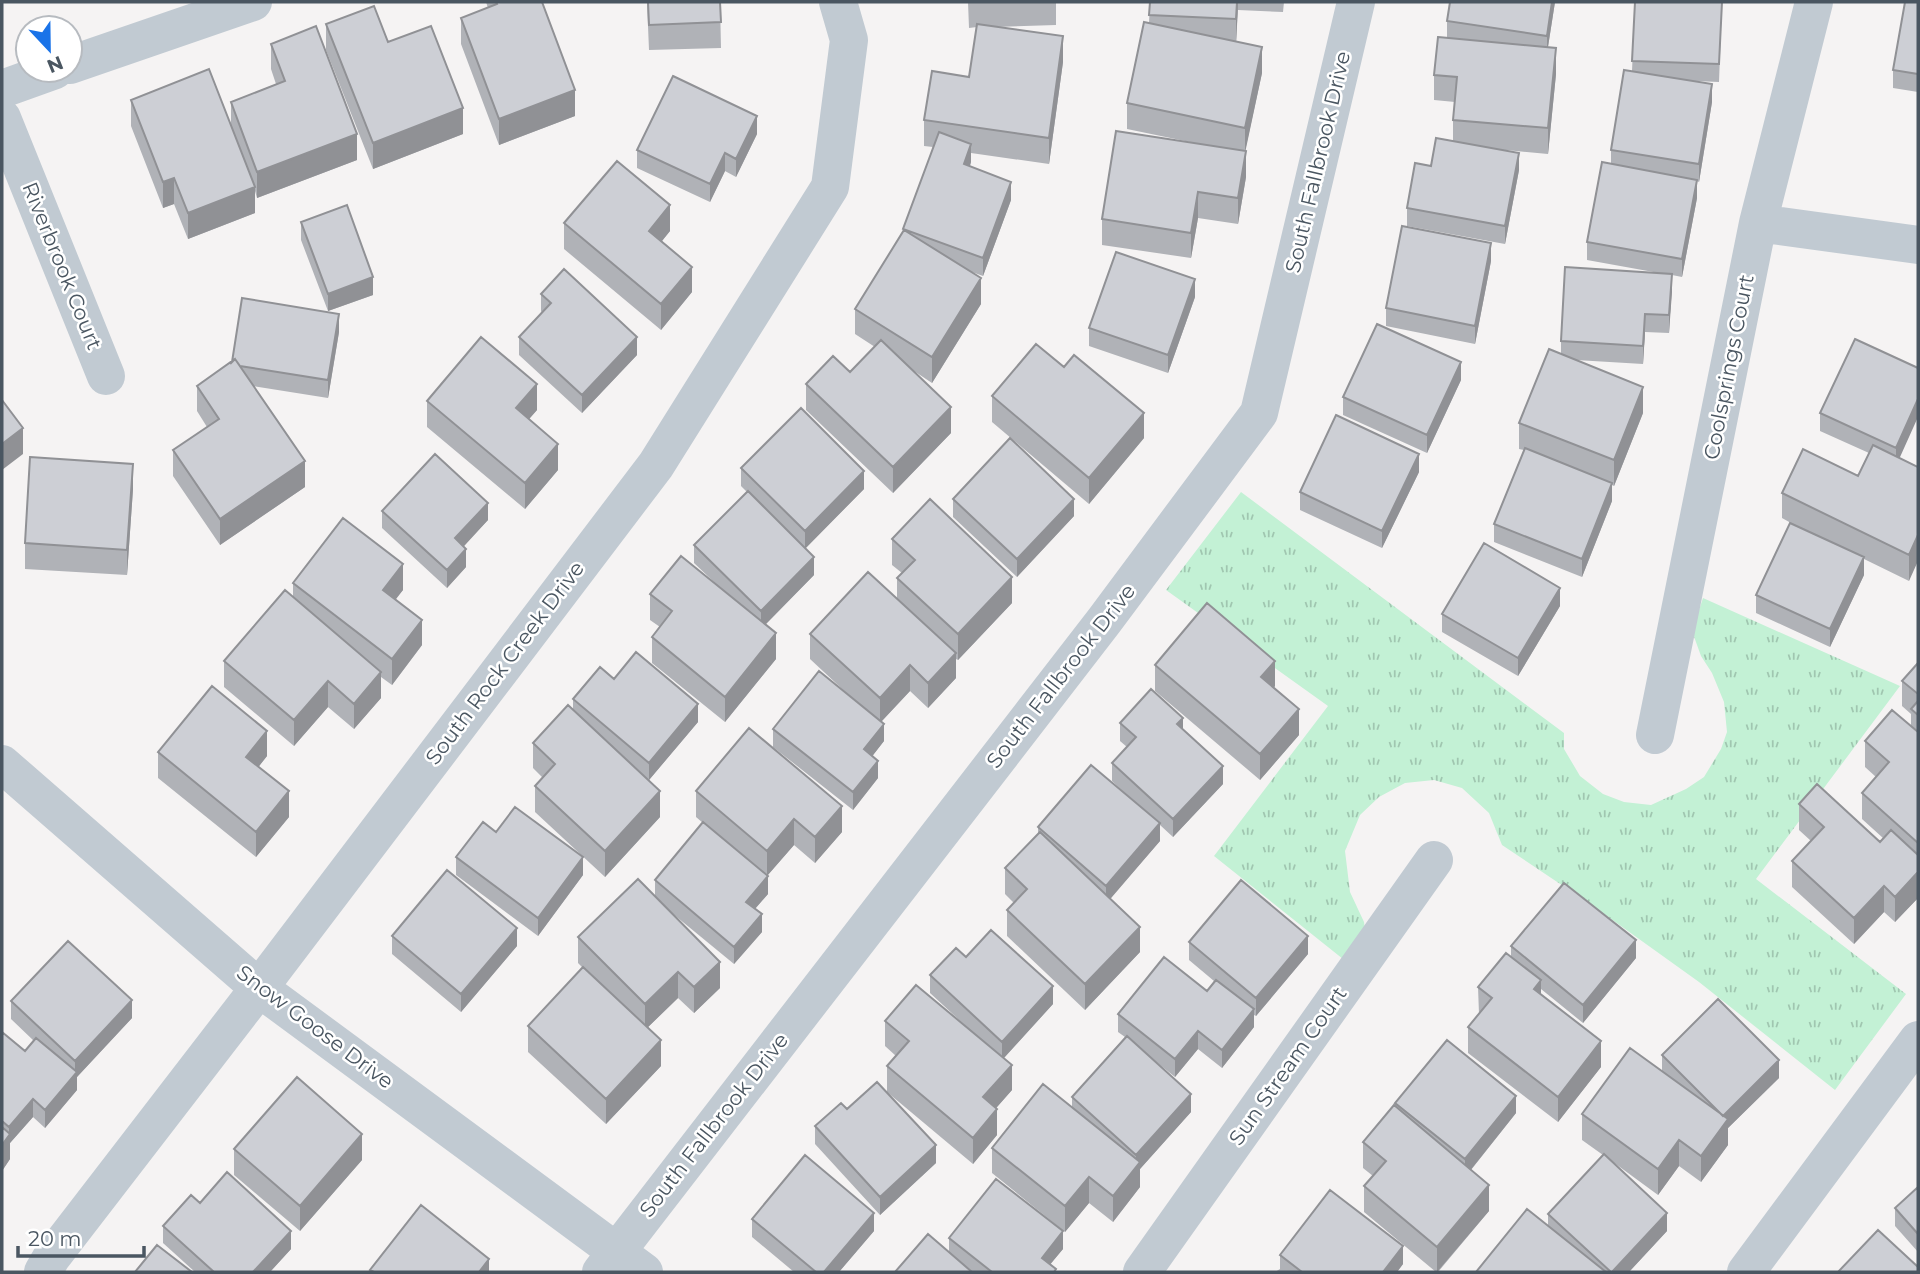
<svg xmlns="http://www.w3.org/2000/svg" width="1920" height="1274" font-family="Montserrat,sans-serif">
  <style>
    .park { fill: url(#park-tufts) }
    .lines { fill: none; stroke-linecap: round; stroke-linejoin: round }
    .minor { stroke: #c1cad2; stroke-width: 38 }
    .wall { fill: #b0b2b7 }
    .shaded-wall { fill: #909195 }
    .building { fill: #cdcfd5; stroke: #909195; stroke-width: 2 }
    .labels { text-anchor: middle; stroke-width: 5; stroke-linejoin: round; paint-order: stroke }
    .street-label { font-size: 21px; fill: #4a5661; stroke: #fff }
  </style>
  <defs>
    <pattern id="park-tufts" width="24" height="20" patternUnits="userSpaceOnUse" patternTransform="scale(1.75)"><rect width="24" height="20" fill="#c3f1d5"/><path d="M3 7l-1-3M5 7V3M7 7l1-3M15 17l-1-3M17 17v-4M19 17l1-3" fill="none" stroke="#a0c6b0"/></pattern>
  </defs>
  <rect width="100%" height="100%" fill="#f5f3f3"/>
  <path class="park" d="M1241 492 1564 733V749L1580 776 1603 794 1624 802 1651 805 1686 789 1704 777 1721 749 1727 732 1724 702 1712 673 1701 656 1692 631 1703 598 1900 686 1756 879 1906 994 1835 1090 1699 982 1593 906 1502 845 1489 813 1462 788 1434 780 1405 783 1379 797 1360 815 1345 851 1350 892 1364 922 1366 939 1353 967 1214 856 1328 706 1166 590Z"/>
  <g class="lines">
    <path class="minor" d="M70 65 253 2
      M2 89 55 70
      M2 118 106 376
      M1758 223 1918 245
      M1655 735 1758 223 1814 2
      M2 764 259 988 644 1272
      M43 1272 51 1258 259 988 656 465 830 187 849 40 838 2
      M601 1272 1104 621 1259 413 1356 2
      M1142 1272 1434 860
      M1746 1272 1918 1040"/>
  </g>
  <path class="wall" d="M486 2H542L575 116 499 145 461 44V18L488 8Z
    M647 2H720L721 48 649 50Z
    M968 2H1056V25L995 27 1063 62 1049 164 971 153V162L970 167 1011 200 983 276 972 272 981 304 932 383 911 369 951 433 893 493 806 410V384L850 372 875 347 855 334V309L903 232 933 147 924 146V120L969 77 977 27 969 28Z
    M1150 2H1284L1283 12 1238 10 1236 42 1262 73 1245 151 1246 177 1238 224 1198 218 1191 258 1102 245V219L1190 142 1127 129V103L1149 23Z
    M1555 2 1548 47 1556 74 1548 154 1506 150 1519 170 1505 244 1407 226V208L1431 166 1453 141V120L1455 102 1434 100V75L1447 38V21Z
    M1635 2H1722L1719 82 1695 81 1712 102 1699 182 1697 181V198L1682 277 1672 275 1669 333 1645 332 1643 364 1576 360 1643 413 1614 486 1612 485V501L1582 577 1494 542V524L1524 450 1519 449V423L1561 354V341L1659 273 1587 260V242L1611 164V150L1632 71Z
    M1918 2V92L1893 88V70Z
    M326 24 388 42 463 134 373 169 326 50Z
    M271 44 357 160 257 198 255 191V213L188 239 174 204 163 208 131 126V100L231 124V102L276 84 271 69Z
    M757 134 736 177 725 171 710 202 637 168V150Z
    M301 222 373 295 328 311 301 240Z
    M564 223 670 231 662 241 692 292 661 330 564 249Z
    M1491 261 1475 344 1386 326V308Z
    M541 294 637 355 582 413 519 355V337L542 313 541 311Z
    M1195 297 1168 373 1089 346V328Z
    M339 332 328 398 253 386 305 487 220 545 173 476V450L207 427 197 411V386L232 362Z
    M1918 368 1899 458 1918 467 1909 581 1864 559V575L1830 647 1756 613V595L1800 528 1782 518V493L1858 476 1869 453 1820 431V413Z
    M1461 380 1427 453 1343 415V397Z
    M992 396 1144 438 1089 504 992 422Z
    M427 401 537 410 529 419 558 470 525 509 427 427Z
    M741 468 864 489 805 548 814 575 766 624 776 659 725 722 652 663V637L660 627 650 620V594L714 582 694 563V545L747 492 741 486Z
    M1419 472 1382 548 1300 510V492Z
    M133 489 127 575 25 569V543Z
    M953 499 1074 516 1017 577 953 517Z
    M382 511 488 520 463 546 466 567 447 588 382 528Z
    M892 539 1012 603 958 660 956 659V678L928 708 910 691 881 722 884 741 872 756 878 778 853 810 773 747V729L853 699 810 659V634L897 599V578L902 573 892 565Z
    M293 583 403 590 395 599 422 645 392 685 381 677V698L354 729 328 707 294 746 224 687V661L293 597Z
    M1560 606 1518 676 1442 632V614Z
    M1918 663V898L1895 922 1884 912 1854 944 1792 887V861L1811 841 1799 830V804L1880 842 1883 838 1862 819V793L1876 777 1865 767V741L1911 726V714L1902 706V681Z
    M1155 665 1275 686 1274 688 1299 735 1260 780 1155 691Z
    M614 679 698 722 649 780 660 817 605 877 535 812V786L543 778 533 768V743L573 710V699Z
    M1120 723 1183 730 1223 784 1173 837 1160 825V841L1110 898 1140 952 1085 1010 1007 936V910L1014 903 1005 894V868L1038 834V827L1130 798 1112 781V763L1127 747 1120 741Z
    M158 752 267 756 258 767 289 817 256 857 158 778Z
    M696 791 842 832 815 863 794 845 767 876 768 894 755 909 762 932 734 964 667 909 720 988 694 1013 678 998 648 1027 661 1066 606 1124 528 1052V1026L583 968 578 963V937L655 896V880L703 823 696 817Z
    M496 832 583 875 538 936 456 875V857Z
    M392 936 517 946 461 1012 392 954Z
    M1189 942 1308 954 1256 1016 1254 1015V1027L1222 1068 1198 1049 1175 1077 1150 1057 1191 1112 1140 1169V1187L1113 1222 1089 1203 1065 1232 992 1173V1148L1072 1107V1097L1125 1037 1118 1032V1014L1207 991 1214 981 1189 960Z
    M1511 946 1636 958 1583 1023 1541 989V995L1601 1067 1558 1122 1468 1053V1027L1479 1014 1478 987 1511 957Z
    M966 957 1053 1004 1004 1058 1012 1090 996 1108 997 1135 973 1164 887 1092V1066L896 1056 885 1046V1021L969 1029 930 993V975Z
    M11 1001 132 1018 77 1077V1090L45 1128 33 1117 10 1143V1159L2 1171V1032L25 1051 34 1041 11 1019Z
    M1662 1055 1779 1078 1728 1128V1145L1701 1182 1679 1166 1658 1195 1613 1162 1667 1231 1629 1272H1476L1548 1226V1214L1603 1155 1582 1140V1114L1662 1071Z
    M1395 1103 1516 1113 1471 1170 1489 1211 1438 1272H1436L1364 1212V1186L1373 1176 1363 1168V1142L1395 1106Z
    M815 1126 936 1163 880 1215 815 1144Z
    M234 1149 362 1160 300 1231 234 1175Z
    M1918 1187V1252L1895 1226V1208Z
    M200 1203 291 1249 270 1272H195L163 1243V1226Z
    M752 1219 874 1231 839 1272H794L752 1237Z
    M949 1238 1063 1249 1050 1264 1056 1272H895L949 1252Z
    M1280 1255 1403 1264 1397 1272H1275L1280 1269Z"/>
  <path class="shaded-wall" d="M1237 2H1238L1236 45V19Z
    M1552 2H1555L1547 53V36Z
    M1063 36V62L1049 164V138Z
    M1262 47V73L1245 153V128Z
    M1556 48V74L1548 154V128Z
    M1712 84V102L1699 182V164Z
    M575 90V116L499 145V119Z
    M463 108V134L373 169V143Z
    M757 116V134L736 177V159Z
    M357 134V160L257 198V172Z
    M971 144V162L964 182V164Z
    M1246 151V177L1238 224V198Z
    M725 153V171L710 202V184Z
    M1519 153V170L1505 244V226Z
    M174 178V204L163 208V182Z
    M1697 180V198L1682 277V259Z
    M1011 182V200L983 276V258Z
    M255 187V213L188 239V213Z
    M1198 192V218L1191 258V233Z
    M670 205V231L649 257V231Z
    M1491 243V261L1475 344V326Z
    M692 267V292L661 330V304Z
    M1672 274V292L1669 333V315Z
    M373 277V295L328 311V294Z
    M981 278V304L932 383V357Z
    M1195 279V297L1168 373V355Z
    M339 314V332L328 398V380Z
    M1645 314V332L1643 364V346Z
    M637 337V355L582 413V395Z
    M1461 362V380L1427 453V435Z
    M537 384V410L516 434V408Z
    M1643 387V413L1614 486V460Z
    M1918 399V417L1896 466V448Z
    M951 407V433L893 493V467Z
    M1144 413V438L1089 504V478Z
    M23 428V454L2 470V444Z
    M558 444V470L525 509V483Z
    M1419 454V472L1382 548V531Z
    M305 461V487L220 545V519Z
    M133 464V489L127 575V550Z
    M864 471V489L805 549V531Z
    M1612 483V501L1582 577V559Z
    M1074 499V516L1017 577V559Z
    M488 503V520L455 556V538Z
    M1918 535V561L1909 581V555Z
    M466 549V567L447 588V570Z
    M814 557V575L761 629V611Z
    M1864 557V575L1830 647V629Z
    M403 564V590L383 616V590Z
    M1012 577V603L958 660V634Z
    M1560 588V606L1518 676V658Z
    M422 620V645L392 685V659Z
    M776 633V659L725 722V697Z
    M956 653V678L928 708V683Z
    M1275 661V686L1261 703V677Z
    M910 665V691L880 723V698Z
    M381 672V698L354 729V704Z
    M328 681V707L294 746V720Z
    M698 704V722L649 780V763Z
    M1299 709V735L1260 780V754Z
    M1183 718V736L1177 724Z
    M884 724V741L864 767V749Z
    M267 731V756L246 783V757Z
    M878 761V778L853 810V792Z
    M1223 766V784L1173 837V819Z
    M289 791V817L256 857V832Z
    M660 791V817L605 877V851Z
    M842 806V832L815 863V837Z
    M794 819V845L767 876V851Z
    M1160 823V841L1106 904V886Z
    M583 857V875L538 936V918Z
    M1918 872V898L1895 922V897Z
    M768 876V894L746 919V902Z
    M1884 886V912L1854 944V918Z
    M762 914V932L734 964V947Z
    M1140 927V952L1085 1010V984Z
    M517 928V946L461 1012V994Z
    M1308 936V954L1256 1016V998Z
    M1636 940V958L1583 1023V1005Z
    M720 962V988L694 1013V987Z
    M678 972V998L645 1030V1004Z
    M1541 980V1006L1534 989Z
    M1053 986V1004L1002 1060V1042Z
    M132 1000V1018L77 1077V1090L45 1128V1110L75 1074V1061Z
    M1254 1009V1027L1222 1068V1050Z
    M1198 1031V1049L1175 1077V1059Z
    M661 1040V1066L606 1124V1099Z
    M1601 1041V1067L1558 1122V1097Z
    M1779 1060V1078L1728 1128V1145L1701 1182V1156L1723 1116Z
    M1012 1065V1090L983 1123V1097Z
    M1191 1094V1112L1140 1169V1187L1113 1222V1196L1136 1166V1155Z
    M1516 1096V1113L1465 1177V1159Z
    M33 1099V1117L10 1143V1159L2 1171V1145L9 1135V1127Z
    M997 1109V1135L973 1164V1138Z
    M362 1134V1160L300 1231V1206Z
    M1679 1140V1166L1658 1195V1169Z
    M936 1145V1163L880 1215V1197Z
    M1089 1177V1203L1065 1232V1206Z
    M1489 1185V1211L1437 1272V1247Z
    M874 1213V1231L839 1272H824Z
    M1667 1213V1231L1629 1272H1612Z
    M291 1231V1249L270 1272H253Z
    M1063 1231V1249L1044 1272 1042 1258Z
    M1403 1246V1264L1397 1272H1383Z
    M489 1259V1272H479Z"/>
  <path class="building" d="M496 2H542L575 90 499 119 461 18 497 4Z
    M648 2H720L721 22 649 25Z
    M1150 2H1237L1236 19 1149 15Z
    M1450 2H1552L1547 36 1447 21Z
    M1635 2H1722L1719 64 1632 61Z
    M1905 2H1918V74L1893 70Z
    M374 6 388 42 431 26 463 108 373 143 326 24Z
    M1144 22 1262 47 1245 128 1127 103Z
    M977 24 1063 36 1049 138 924 120 932 71 969 77Z
    M316 26 357 134 257 172 231 102 285 81 271 44Z
    M1438 37 1556 48 1548 128 1453 120 1457 77 1434 75Z
    M209 69 255 187 188 213 174 178 163 182 131 100Z
    M1624 70 1712 84 1699 164 1611 150Z
    M673 76 757 116 736 159 725 153 710 184 637 150Z
    M1116 131 1246 151 1238 198 1198 192 1191 233 1102 219Z
    M939 132 971 144 964 164 1011 182 983 258 903 229Z
    M1436 138 1519 153 1505 226 1407 208 1415 163 1431 166Z
    M617 161 670 205 649 231 692 267 661 304 564 223Z
    M1602 162 1697 180 1682 259 1587 242Z
    M347 205 373 277 328 294 301 222Z
    M1402 226 1491 243 1475 326 1386 308Z
    M904 230 981 278 932 357 855 309Z
    M1116 252 1195 279 1168 355 1089 328Z
    M1565 267 1672 274 1669 315 1645 314 1643 346 1561 341Z
    M564 269 637 337 582 395 519 337 551 303 541 294Z
    M242 298 339 314 328 380 240 366 235 359 232 362Z
    M1377 324 1461 362 1427 435 1343 397Z
    M481 337 537 384 516 408 558 444 525 483 427 401Z
    M1855 339 1918 368V399L1896 448 1820 413Z
    M881 340 951 407 893 467 806 384 833 356 850 372Z
    M1036 344 1064 367 1074 355 1144 413 1089 478 992 396Z
    M1549 349 1643 387 1614 460 1519 423Z
    M235 359 305 461 220 519 173 450 219 419 197 386Z
    M2 400 23 428 2 444Z
    M801 408 864 471 805 531 741 468Z
    M1336 415 1419 454 1382 531 1300 492Z
    M1010 438 1074 499 1017 559 953 499Z
    M1873 445 1918 467V535L1909 555 1782 493 1803 449 1858 476Z
    M1525 448 1612 483 1582 559 1494 524Z
    M435 454 488 503 455 538 466 549 447 570 382 511Z
    M30 457 133 464 127 550 25 543Z
    M748 491 814 557 761 611 694 545Z
    M930 499 1012 577 958 634 897 578 915 560 892 539Z
    M343 518 403 564 383 590 422 620 392 659 293 583Z
    M1790 523 1864 557 1830 629 1756 595Z
    M1484 543 1560 588 1518 658 1442 614Z
    M681 556 776 633 725 697 652 637 672 611 650 594Z
    M868 572 956 653 928 683 910 665 880 698 810 634Z
    M285 590 381 672 354 704 328 681 294 720 224 661Z
    M1207 603 1275 661 1261 677 1299 709 1260 754 1155 665Z
    M636 652 698 704 649 763 573 699 600 667 614 679Z
    M1918 663V694L1902 681Z
    M819 671 884 724 864 749 878 761 853 792 773 729Z
    M212 686 267 731 246 757 289 791 256 832 158 752Z
    M1151 689 1183 718 1177 724 1223 766 1173 819 1112 763 1136 737 1120 723Z
    M1918 701V715L1911 709Z
    M568 705 660 791 605 851 535 786 555 764 533 743Z
    M1892 710 1918 732V843L1862 793 1889 762 1865 741Z
    M749 728 842 806 815 837 794 819 767 851 696 791Z
    M1091 765 1160 823 1106 886 1038 827Z
    M1817 784 1880 842 1891 830 1918 855V872L1895 897 1884 886 1854 918 1792 861 1824 827 1799 804Z
    M515 807 583 857 538 918 456 857 483 822 496 832Z
    M703 822 768 876 746 902 762 914 734 947 655 880Z
    M1040 832 1140 927 1085 984 1007 910 1027 889 1005 868Z
    M447 870 517 928 461 994 392 936Z
    M638 879 720 962 694 987 678 972 645 1004 578 937Z
    M1241 880 1308 936 1256 998 1189 942Z
    M1564 883 1636 940 1583 1005 1511 946Z
    M991 930 1053 986 1002 1042 930 975 956 948 966 957Z
    M68 941 132 1000 75 1061 11 1001Z
    M1506 953 1541 980 1534 989 1601 1041 1558 1097 1468 1027 1492 998 1478 987Z
    M1164 957 1207 991 1216 980 1254 1009 1222 1050 1198 1031 1175 1059 1118 1014Z
    M583 967 661 1040 606 1099 528 1026Z
    M916 985 1012 1065 983 1097 997 1109 973 1138 887 1066 909 1041 885 1021Z
    M1718 999 1779 1060 1723 1116 1662 1055Z
    M2 1032 25 1051 36 1038 77 1072 45 1110 33 1099 9 1127 2 1121Z
    M1127 1036 1191 1094 1136 1155 1072 1097Z
    M1447 1040 1516 1096 1465 1159 1395 1103Z
    M1630 1048 1728 1119 1701 1156 1679 1140 1658 1169 1582 1114Z
    M297 1077 362 1134 300 1206 234 1149Z
    M877 1082 936 1145 880 1197 815 1126 841 1103 847 1109Z
    M1043 1084 1140 1162 1113 1196 1089 1177 1065 1206 992 1148Z
    M1394 1105 1489 1185 1437 1247 1364 1186 1386 1161 1363 1142Z
    M2 1127 10 1134 2 1145Z
    M1604 1154 1667 1213 1612 1272H1611L1548 1214Z
    M805 1155 874 1213 824 1272H816L752 1219Z
    M227 1172 291 1231 253 1272H214L163 1226 191 1195 200 1203Z
    M996 1179 1063 1231 1042 1258 1056 1269 1054 1272H992L949 1238Z
    M1918 1187V1234L1895 1208Z
    M1330 1190 1403 1246 1383 1272H1302L1280 1255Z
    M421 1205 489 1259 479 1272H374L370 1270Z
    M1527 1209 1606 1272H1476Z
    M1878 1230 1918 1267V1272H1838Z
    M928 1234 972 1272H895Z
    M157 1245 192 1272H135Z"/>
  <g class="labels">
    <g class="street-label">
      <text transform="translate(1318 162) rotate(-77)" y="7">South Fallbrook Drive</text>
      <text transform="translate(62 266) rotate(68)" y="7">Riverbrook Court</text>
      <text transform="translate(1729 367) rotate(-79)" y="7">Coolsprings Court</text>
      <text transform="translate(505 663) rotate(-53)" y="7">South Rock Creek Drive</text>
      <text transform="translate(1061 676) rotate(-52)" y="7">South Fallbrook Drive</text>
      <text transform="translate(315 1027) rotate(37)" y="7">Snow Goose Drive</text>
      <text transform="translate(1288 1066) rotate(-55)" y="7">Sun Stream Court</text>
      <text transform="translate(714 1125) rotate(-52)" y="7">South Fallbrook Drive</text>
    </g>
  </g>
  <rect width="1920" height="1274" fill="none" stroke="#4a5661" stroke-width="7"/>
  <g transform="translate(49 49) rotate(158)"><circle r="33" fill="#ffffff" stroke="#b7bbc0" stroke-width="2"/>
  <path d="M0-5L12 26L0 18L-12 26Z" fill="#1a73e8"/>
  <text y="-10" font-size="19" font-weight="bold" text-anchor="middle" fill="#4a5661">N</text>
  </g>
  <path d="M18 1246v10h126v-10" fill="none" stroke="#4a5661" stroke-width="3.5"/>
  <text x="28" y="1246" font-size="21" fill="#4a5661" stroke="#ffffff" stroke-width="5" paint-order="stroke">20 m</text>
</svg>
